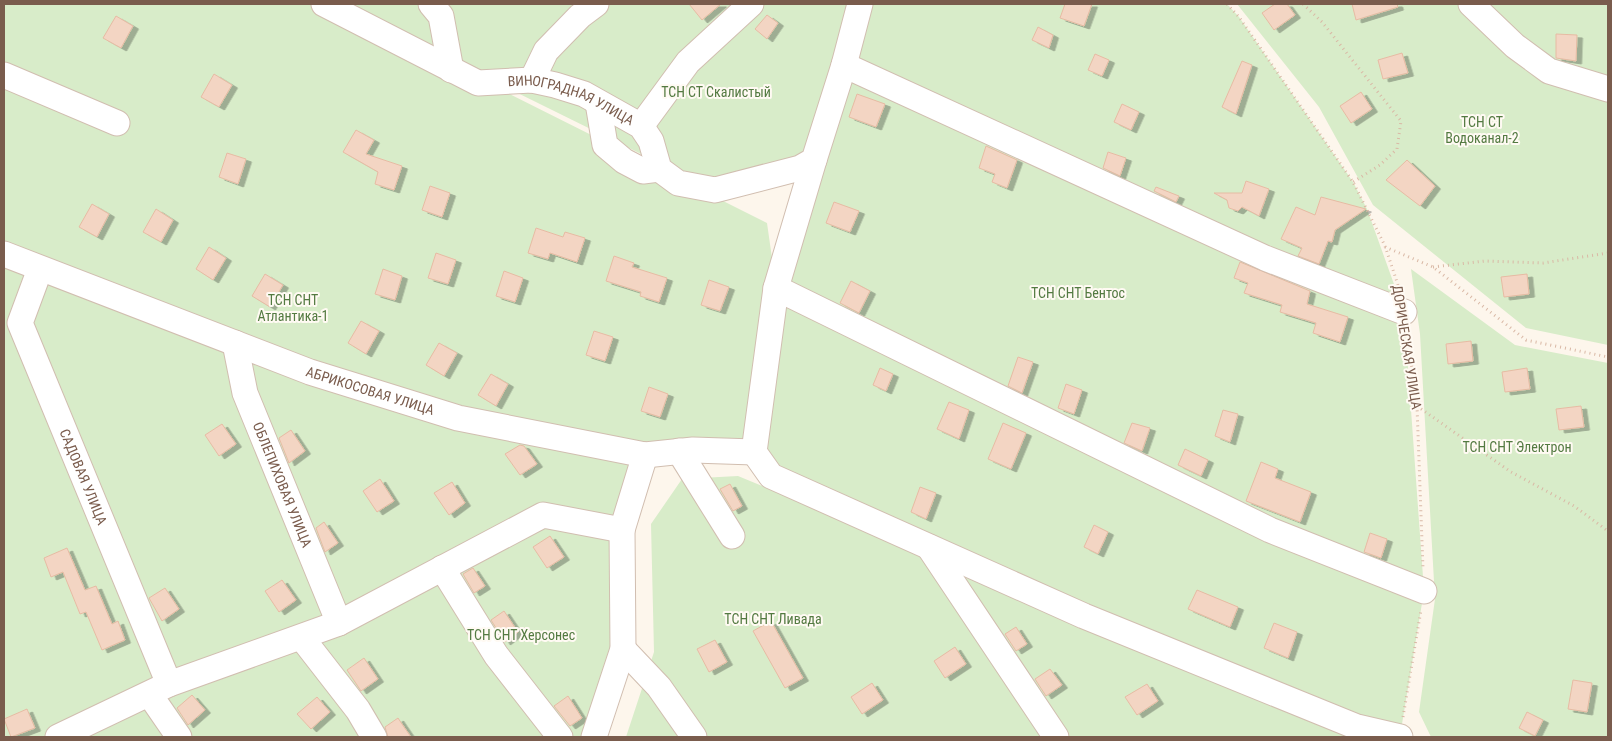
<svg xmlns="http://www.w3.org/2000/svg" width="1612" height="741" font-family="'Roboto Condensed',sans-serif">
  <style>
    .green { fill: #d8ecc9 }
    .building { fill: #f3d5c3; stroke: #e6bba3; filter: url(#shadow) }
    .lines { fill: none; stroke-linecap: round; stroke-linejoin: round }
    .minor-casing { stroke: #d1beb0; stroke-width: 27 }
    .path { stroke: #d9b8a5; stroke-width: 3; stroke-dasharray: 1 4; stroke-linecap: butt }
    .minor { stroke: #fff; stroke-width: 25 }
    .labels { text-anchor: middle; stroke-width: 4; stroke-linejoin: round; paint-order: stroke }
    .park-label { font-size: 14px; fill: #537a41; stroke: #fffaf3 }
    .street-label { font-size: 14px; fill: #7a5c4d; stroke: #fffaf3 }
  </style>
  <defs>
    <filter id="shadow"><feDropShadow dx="5.5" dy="3" stdDeviation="0" flood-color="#0004"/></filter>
  </defs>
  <rect width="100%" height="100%" fill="#fdf6ec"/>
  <path class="green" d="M4 4H330L767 223 776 286 860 4H1227L1239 17 1353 182 1367 209 1404 312 1424 591 1400 736 771 476 754 452 645 455 622 530 623 649 597 737H4Z
    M337 4H858L809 161 706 186Z
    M1237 4H1608V345L1526 328 1373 205 1319 107Z
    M1411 269 1515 345 1608 363V737H1431L1419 712 1435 599 1420 334Z
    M738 476 1372 737H626L654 652 651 524 682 479Z"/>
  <path class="building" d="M689 4H721L702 20Z
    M1065 4H1092L1084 26 1060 18Z
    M1275 4H1287L1295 15 1274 30 1262 13Z
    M1352 4H1397L1398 7 1356 20Z
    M767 15 778 23 767 39 755 29Z
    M116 16 133 26 121 48 103 38Z
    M1038 27 1053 35 1049 48 1032 40Z
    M1556 34 1577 35 1576 61 1556 58Z
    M1402 53 1408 73 1383 79 1378 60Z
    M1095 54 1109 60 1102 76 1088 70Z
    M1242 61 1252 65 1236 114 1222 107Z
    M214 74 232 85 219 107 201 97Z
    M1361 92 1372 109 1351 123 1340 106Z
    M857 94 885 104 876 127 849 117Z
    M1122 104 1139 112 1131 130 1114 122Z
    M356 130 374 140 366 154 402 166 394 190 375 184 378 172 343 152Z
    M986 146 1017 160 1007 188 992 182 995 174 979 168Z
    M1108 152 1126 158 1120 176 1103 168Z
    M227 153 246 159 238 184 219 177Z
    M1407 160 1435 186 1420 206 1386 180Z
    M1246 181 1269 189 1259 216 1242 207 1238 211 1229 208 1227 200 1214 193H1242Z
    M430 186 450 193 442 217 422 210Z
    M1156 187 1179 196 1176 202 1154 191Z
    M1321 197 1366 209 1335 230 1332 242 1328 241 1319 264 1298 256 1302 248 1281 239 1296 207 1315 215Z
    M834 202 859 211 850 232 826 223Z
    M92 204 109 214 97 237 79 227Z
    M156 209 173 220 161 242 143 232Z
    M536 228 563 237 565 232 585 238 577 262 550 253 548 259 528 253Z
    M209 247 226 258 213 280 196 269Z
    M436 253 456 260 448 284 428 278Z
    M614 256 634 263 632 267 667 278 659 302 640 296 641 292 606 281Z
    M1240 262 1310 291 1307 304 1348 317 1340 342 1313 333 1316 323 1280 312 1282 305 1244 293 1248 283 1234 278Z
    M383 269 402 276 395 300 375 294Z
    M504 271 523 278 515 302 496 296Z
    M265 274 283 285 270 307 252 296Z
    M1527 274 1529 294 1504 297 1501 277Z
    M709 280 729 287 720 311 701 305Z
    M851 281 870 291 859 313 840 303Z
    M361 321 379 331 366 354 348 343Z
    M594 331 613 337 605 361 586 355Z
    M1471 341 1473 361 1448 364 1446 344Z
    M439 343 457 353 444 376 426 365Z
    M1018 357 1033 362 1022 393 1008 386Z
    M880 368 893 374 886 391 873 385Z
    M1527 368 1530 389 1505 392 1502 372Z
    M491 374 508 384 496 406 478 395Z
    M1066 384 1082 390 1074 414 1058 408Z
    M649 387 668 394 660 417 641 411Z
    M949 402 969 410 959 439 937 429Z
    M1581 406 1584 427 1559 430 1556 409Z
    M1223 410 1238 414 1230 442 1215 436Z
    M1003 423 1026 433 1011 469 988 459Z
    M1132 423 1150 428 1142 451 1124 443Z
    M222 424 236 444 219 456 205 435Z
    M291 430 305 451 289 463 279 438Z
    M520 445 524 446 537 464 520 475 505 454Z
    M1185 449 1208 460 1201 476 1178 465Z
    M1261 462 1278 469 1275 478 1311 492 1300 522 1246 501Z
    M380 479 394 501 377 512 363 491Z
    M452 482 465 503 449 515 434 493Z
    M730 484 742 506 733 511 720 489Z
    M920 487 936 493 926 519 911 512Z
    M324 522 338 543 325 552 316 528Z
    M1094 525 1108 532 1098 554 1084 547Z
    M1370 533 1387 539 1381 558 1364 552Z
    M550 536 564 557 547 568 533 547Z
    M67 548 85 590 96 586 112 624 118 621 125 640 102 650 86 612 80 614 63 572 51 577 44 558Z
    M473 568 485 586 474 593 463 574Z
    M282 580 296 600 279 612 265 591Z
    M165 588 179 609 162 621 149 598Z
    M1197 590 1238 607 1230 627 1188 609Z
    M504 611 518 632 505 642 491 620Z
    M771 621 803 678 785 688 753 631Z
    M1274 623 1297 632 1288 658 1264 648Z
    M1016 627 1027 644 1016 651 1005 634Z
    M715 640 727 662 709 672 697 649Z
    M955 647 966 664 945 678 934 661Z
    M364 658 378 679 361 691 347 670Z
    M1050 669 1062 685 1046 696 1035 679Z
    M1573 680 1592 683 1587 712 1568 709Z
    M872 683 883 700 862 714 851 697Z
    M1147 684 1158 701 1137 715 1125 697Z
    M192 695 205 710 188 725 177 708Z
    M568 696 582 718 570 726 554 706Z
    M317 697 330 712 311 729 297 714Z
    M27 709 35 728 11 737 4 719Z
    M1527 712 1543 720 1535 736 1519 728Z
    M398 718 402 724 411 737H388L385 727Z"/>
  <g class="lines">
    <defs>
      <g id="minor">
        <path id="s1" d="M324 4 478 83 532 80 555 85 584 94 641 126 651 141 659 169 678 183 715 190 800 168 814 160 844 65 860 4"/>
        <path d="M431 4 441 16 451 70"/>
        <path d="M1471 4 1515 46 1549 71 1608 89"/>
        <path d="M844 65 1265 258 1404 312"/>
        <path d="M4 75 117 123"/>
        <path d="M532 80 546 51 580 16 596 4"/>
        <path d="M598 103 605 145 624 161 643 171 659 169"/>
        <path d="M641 126 688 62 751 4"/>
        <path d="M814 160 776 288 754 452 771 476 1084 616 1357 727 1400 737"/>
        <path id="s2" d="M4 254 310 372 458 418 645 455 693 450 754 452"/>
        <path id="s3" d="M40 269 20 323 169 684"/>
        <path d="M776 288 1270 530 1424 591"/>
        <path id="s4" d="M235 343 245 393 339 623"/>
        <path d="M679 451 732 536"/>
        <path d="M929 547 1056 737"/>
        <path d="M442 568 496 655 560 737"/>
        <path d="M302 638 358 710 374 737"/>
        <path d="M623 649 659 687 694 737"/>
        <path d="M150 695 179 737"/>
        <path d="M58 737 169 684 339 623 543 515 622 530 645 455"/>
        <path d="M594 737 623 649 622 530"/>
      </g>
    </defs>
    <use href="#minor" class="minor-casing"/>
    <path class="path" d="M1227 4 1239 17 1353 182 1385 246 1399 288
      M1303 4 1322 22 1401 121 1397 149 1380 165 1353 182
      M1385 247 1433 267 1526 340 1608 357
      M1433 267 1485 261 1543 263 1608 253
      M1407 331 1417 406 1423 569
      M1417 406 1511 472 1574 506 1608 531
      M1403 717 1421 610"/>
    <use href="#minor" class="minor"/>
  </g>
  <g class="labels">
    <g class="park-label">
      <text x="716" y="97">ТСН СТ Скалистый</text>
      <text x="1482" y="127">ТСН СТ<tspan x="1482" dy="16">Водоканал-2</tspan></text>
      <text x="1078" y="298">ТСН СНТ Бентос</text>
      <text x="293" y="305">ТСН СНТ<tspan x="293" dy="16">Атлантика-1</tspan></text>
      <text x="1517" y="452">ТСН СНТ Электрон</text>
      <text x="773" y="624">ТСН СНТ Ливада</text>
      <text x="521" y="640">ТСН СНТ Херсонес</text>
    </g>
    <g class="street-label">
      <text dy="5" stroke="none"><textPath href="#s1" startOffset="270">ВИНОГРАДНАЯ УЛИЦА</textPath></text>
      <text transform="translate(1407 347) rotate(81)" y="5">ДОРИЧЕСКАЯ УЛИЦА</text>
      <text dy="5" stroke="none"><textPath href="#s2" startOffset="391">АБРИКОСОВАЯ УЛИЦА</textPath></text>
      <text dy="5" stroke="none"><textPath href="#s3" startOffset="224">САДОВАЯ УЛИЦА</textPath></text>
      <text dy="5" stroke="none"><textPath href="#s4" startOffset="150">ОБЛЕПИХОВАЯ УЛИЦА</textPath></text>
    </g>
  </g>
  <rect width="1612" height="741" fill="none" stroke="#7a5c4d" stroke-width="10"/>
</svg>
